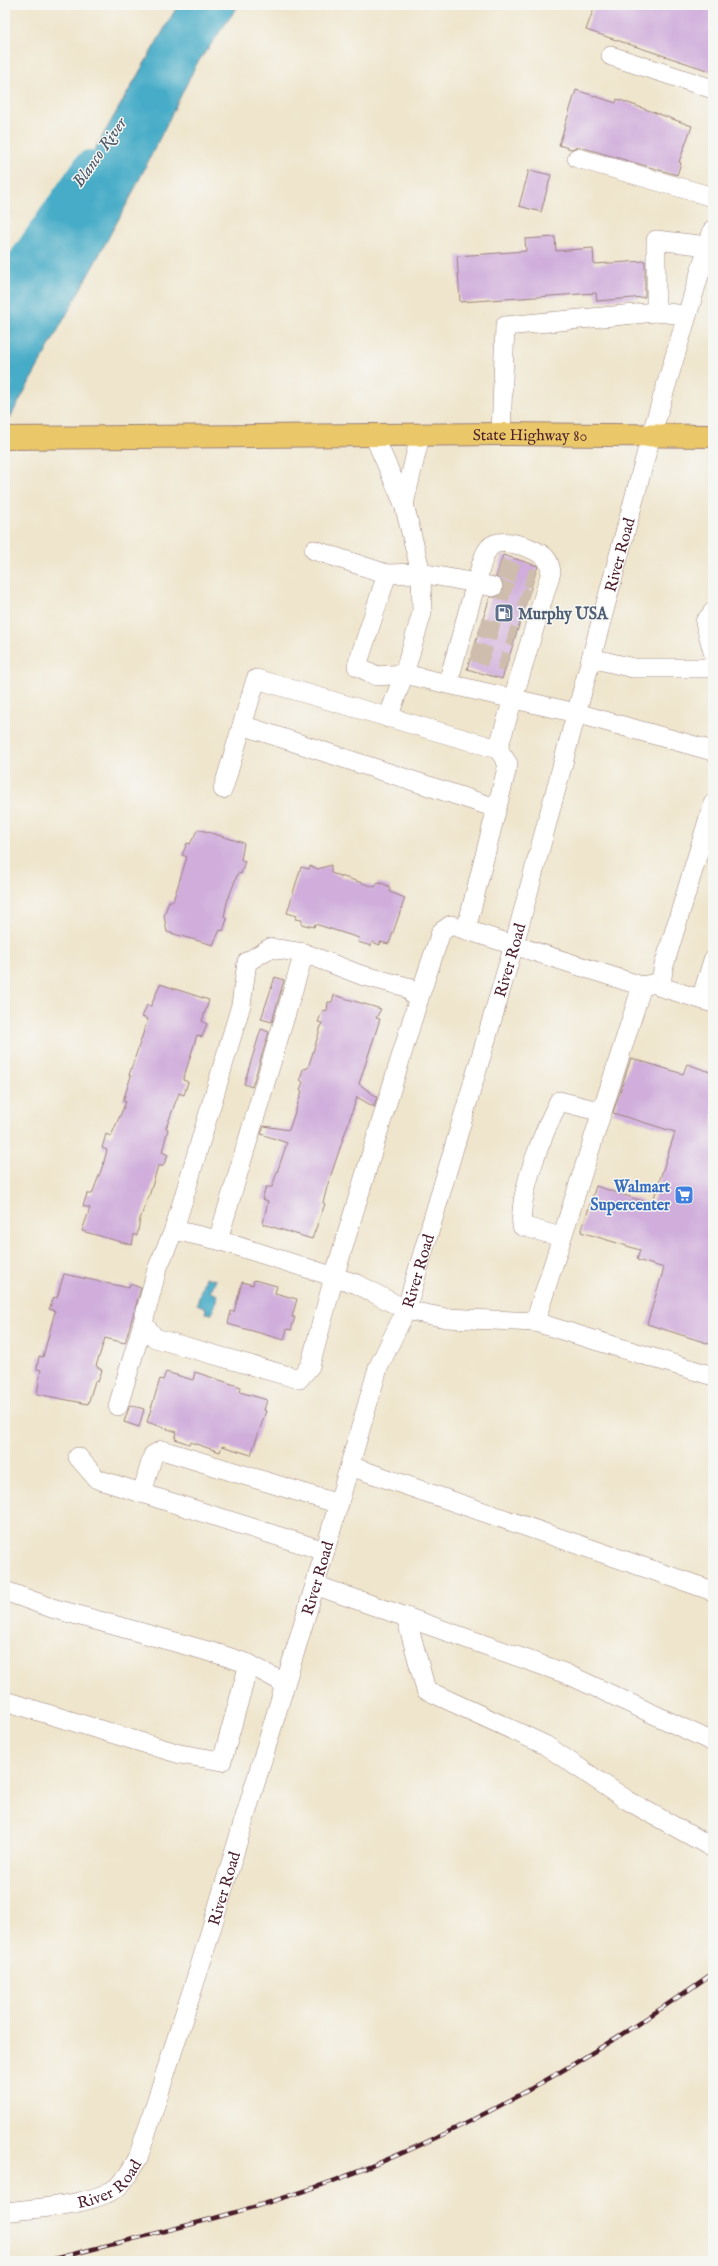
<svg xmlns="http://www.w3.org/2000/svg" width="718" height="2266" font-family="'IM FELL English',serif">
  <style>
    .water { fill: #47acc7; stroke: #486679 }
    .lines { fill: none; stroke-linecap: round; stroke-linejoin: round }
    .river { stroke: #47acc7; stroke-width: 32 }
    .building { fill: #d0addb }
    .minor-tunnel { stroke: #cebdac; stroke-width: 19; stroke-dasharray: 19 10; stroke-linecap: butt }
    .minor-casing { stroke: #9c827c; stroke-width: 20 }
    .major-casing { stroke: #9c827c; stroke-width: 24 }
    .minor { stroke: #fff; stroke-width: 19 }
    .major { stroke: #eac769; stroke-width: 22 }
    .rail-casing { stroke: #4a1f2b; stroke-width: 4.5 }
    .rail { stroke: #f6f6f2; stroke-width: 3; stroke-dasharray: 9; stroke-linecap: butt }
    .labels { text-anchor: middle; stroke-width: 3; stroke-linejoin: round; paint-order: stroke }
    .street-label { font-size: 16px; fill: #4a1f2b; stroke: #f6f6f2 }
    .service-label { font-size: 16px; font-weight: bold; fill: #4e5e75; stroke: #f6f6f2; text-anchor: start }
    .shop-label { font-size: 16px; font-weight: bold; fill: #366cbe; stroke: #f6f6f2; text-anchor: end }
    .water-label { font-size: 17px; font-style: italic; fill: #495769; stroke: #f6f6f2 }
  </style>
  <rect width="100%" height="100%" fill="#f6f6f2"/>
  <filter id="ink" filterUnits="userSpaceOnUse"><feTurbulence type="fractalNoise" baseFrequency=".025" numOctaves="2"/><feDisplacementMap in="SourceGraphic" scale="8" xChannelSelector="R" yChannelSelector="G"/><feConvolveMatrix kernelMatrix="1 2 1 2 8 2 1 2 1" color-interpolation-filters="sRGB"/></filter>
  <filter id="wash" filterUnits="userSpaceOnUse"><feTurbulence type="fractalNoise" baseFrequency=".012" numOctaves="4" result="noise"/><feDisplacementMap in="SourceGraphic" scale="16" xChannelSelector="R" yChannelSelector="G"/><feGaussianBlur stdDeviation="0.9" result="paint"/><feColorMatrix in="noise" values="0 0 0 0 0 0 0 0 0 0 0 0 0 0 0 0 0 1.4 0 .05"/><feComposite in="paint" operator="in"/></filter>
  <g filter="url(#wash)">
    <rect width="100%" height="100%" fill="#efe5cc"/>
    <path class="water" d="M178 5H239L196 65 129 200 5 427V318L27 267Z
      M205 1277 216 1280 210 1292 218 1295 212 1314 205 1313 206 1308 197 1304Z"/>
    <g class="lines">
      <path class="river" d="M5 299 15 274 90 166"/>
    </g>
    <g id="blocks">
      <path class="building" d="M595 5H705L713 8V62L710 71 586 30Z
        M576 90 616 103 617 99 692 126 679 162 681 163 677 175 580 147 571 149 559 145Z
        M529 170 551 175 541 212 519 206Z
        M555 237 556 251 593 248 594 264 645 261V297L597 301 596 293 460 302 457 256 526 251 525 239Z
        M503 555 538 566 502 679 467 669 490 597H497L504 590 503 583 496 577Z
        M198 829 244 843 241 860 245 861 241 874 238 873 227 902 224 917 227 919 223 931 220 930 213 945 167 932 164 916 169 901H173L187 857 182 855 187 843 190 844Z
        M331 865V873L375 887 378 883 384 884 390 887V892L405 898 389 944 380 942V945L372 942 371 946 358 942 359 938 315 924 314 927 301 924 302 920 295 919 297 916 287 913 301 867 309 869 310 866 318 869Z
        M275 977 284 980 272 1022 261 1019Z
        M160 984 209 1000 202 1021 207 1024 202 1037 197 1035 192 1051 183 1080 188 1082 184 1095 179 1093 166 1128 168 1129 162 1152 168 1155 163 1166H158L150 1193 140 1219 137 1236 134 1234 132 1245 82 1231 90 1208 83 1206 87 1194H92L103 1165 107 1150 102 1148 106 1134 111 1136 126 1102 123 1101 131 1076 129 1075 148 1019 142 1017 147 1005 151 1006Z
        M334 995 381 1009 376 1018 380 1019 359 1084 377 1097 374 1107 357 1097 327 1187 323 1203 325 1204 312 1239 263 1224 268 1201 262 1199 266 1187H272L287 1143 261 1134 264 1126 289 1130 302 1091 300 1090 303 1082 300 1080 303 1069 308 1068 322 1023 318 1022 323 1010 327 1011 328 1002H332Z
        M261 1029 269 1032 252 1087 244 1084Z
        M631 1058 683 1074 687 1064 713 1073V1345L647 1324 664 1268 637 1260 640 1250 581 1232 596 1186 652 1204 675 1132 613 1113Z
        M64 1274 129 1288 130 1284 141 1288 125 1343 105 1338 96 1366 102 1370 98 1382 95 1381 88 1404 37 1394 41 1370 37 1369 39 1356 43 1357 55 1311 49 1309 54 1297 57 1298Z
        M254 1280 277 1286 275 1293 297 1299 292 1317H295L291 1330 287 1329 284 1340 228 1324 231 1311 234 1312 242 1282 253 1285Z
        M166 1372 193 1380 195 1372 241 1387 240 1392 267 1400 264 1410 266 1411 251 1455 222 1446 220 1452 190 1442 189 1444 175 1439 177 1432 147 1422 160 1379 163 1380Z
        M130 1405 144 1409 139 1427 124 1422Z"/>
    </g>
  </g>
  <g filter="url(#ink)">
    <use href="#blocks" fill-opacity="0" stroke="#9c827c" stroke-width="1"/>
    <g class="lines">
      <path class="minor-tunnel" d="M499 568 534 579
        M493 587 528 599
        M480 627 515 637
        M472 651 507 663"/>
      <defs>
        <g id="minor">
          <path d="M611 56 713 89"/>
          <path d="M577 158 713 197"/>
          <path d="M687 315 656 312V240L708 246"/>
          <path d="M501 434 505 326 656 312"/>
          <path d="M374 436 404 504 421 573 422 613 404 674 388 718"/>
          <path d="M404 504 420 436"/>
          <path d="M387 574 357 666 377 676 404 674 576 713 713 751"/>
          <path d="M713 612 705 622 713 652"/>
          <path d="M591 658 633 668H713"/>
          <path d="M448 683 476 583 493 587"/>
          <path d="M242 725 496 808"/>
          <path d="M223 789 256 679 498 749 551 572C550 565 548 558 541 554 530 547 499 536 489 548 482 556 480 572 476 583L421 573 387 574 314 550"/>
          <path d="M713 804 663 969 661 987 713 1003"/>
          <path d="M466 930 508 764 498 749"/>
          <path d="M270 948 304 953 361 975 407 987 418 1001 334 1277 310 1366 299 1379 155 1338 143 1323 157 1269 174 1230 241 1005 247 962Z"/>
          <path d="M661 982 642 986 535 1322 713 1376"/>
          <path d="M701 999 713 960"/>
          <path d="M418 1001 441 932 451 925 642 986"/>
          <path d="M174 1230 218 1240 357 1284 406 1310 446 1318 535 1322"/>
          <path d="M561 1237 522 1226C518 1193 544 1131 559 1101L602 1112"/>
          <path d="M218 1240 304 953"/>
          <path d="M118 1406 143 1323"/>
          <path d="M78 1457 97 1479 325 1551"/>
          <path d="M350 1466 713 1591"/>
          <path d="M142 1493 153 1455 162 1450 339 1504"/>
          <path d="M315 1585 406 1617"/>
          <path d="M5 1591 52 1608 222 1655 249 1664 284 1683"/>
          <path d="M5 1701 180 1754 222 1761 249 1664"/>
          <path d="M713 1742 567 1674 406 1617 426 1690 545 1745 627 1800 713 1848"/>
          <path id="s1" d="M5 2212C35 2208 100 2205 121 2184 128 2176 133 2167 138 2158L200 1966 315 1585 378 1368 406 1310 514 945 651 436 713 229"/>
        </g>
        <g id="major">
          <path id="s2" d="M5 438 501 434 713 436"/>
        </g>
      </defs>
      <use href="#minor" class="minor-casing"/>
      <use href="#major" class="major-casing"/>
      <use href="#minor" class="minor"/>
      <use href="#major" class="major"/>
      <defs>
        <path id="rail" d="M46 2261C142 2236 240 2215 333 2181 469 2131 595 2056 713 1973"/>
      </defs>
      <use href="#rail" class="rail-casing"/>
      <use href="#rail" class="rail"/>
    </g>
  </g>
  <defs>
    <symbol id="fuel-square" viewBox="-11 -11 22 22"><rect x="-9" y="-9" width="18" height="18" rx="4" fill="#5c6f8a" stroke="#f6f6f2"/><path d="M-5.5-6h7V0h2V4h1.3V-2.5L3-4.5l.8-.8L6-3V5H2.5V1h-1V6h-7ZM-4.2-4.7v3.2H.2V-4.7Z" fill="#fff"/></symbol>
    <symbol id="supermarket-square" viewBox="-11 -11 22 22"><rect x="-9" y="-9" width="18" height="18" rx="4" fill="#3f7fe0" stroke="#f6f6f2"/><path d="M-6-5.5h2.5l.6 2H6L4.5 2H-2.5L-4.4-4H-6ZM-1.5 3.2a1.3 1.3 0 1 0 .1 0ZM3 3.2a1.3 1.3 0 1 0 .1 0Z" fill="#fff"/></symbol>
  </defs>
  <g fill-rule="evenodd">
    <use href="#fuel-square" x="493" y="602" width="22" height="22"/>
    <use href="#supermarket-square" x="673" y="1184" width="22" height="22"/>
  </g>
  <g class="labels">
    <g class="street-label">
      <text dy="6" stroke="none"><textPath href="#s2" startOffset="525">State Highway 80</textPath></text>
      <text dy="6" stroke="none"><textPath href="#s1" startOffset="1827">River Road</textPath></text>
      <text dy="6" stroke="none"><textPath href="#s1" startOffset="1407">River Road</textPath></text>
      <text dy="6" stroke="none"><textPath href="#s1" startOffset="1083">River Road</textPath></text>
      <text dy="6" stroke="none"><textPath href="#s1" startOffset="759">River Road</textPath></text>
      <text dy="6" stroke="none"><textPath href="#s1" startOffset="435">River Road</textPath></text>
      <text dy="6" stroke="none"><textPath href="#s1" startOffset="111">River Road</textPath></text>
    </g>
    <g class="service-label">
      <text x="518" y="619">Murphy USA</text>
    </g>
    <g class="shop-label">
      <text x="670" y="1192">Walmart<tspan x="670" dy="18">Supercenter</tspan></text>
    </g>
    <g class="water-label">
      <text transform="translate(99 152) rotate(-55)" y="6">Blanco River</text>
    </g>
  </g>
  <rect width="718" height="2266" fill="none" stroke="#f6f6f2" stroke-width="20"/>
</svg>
